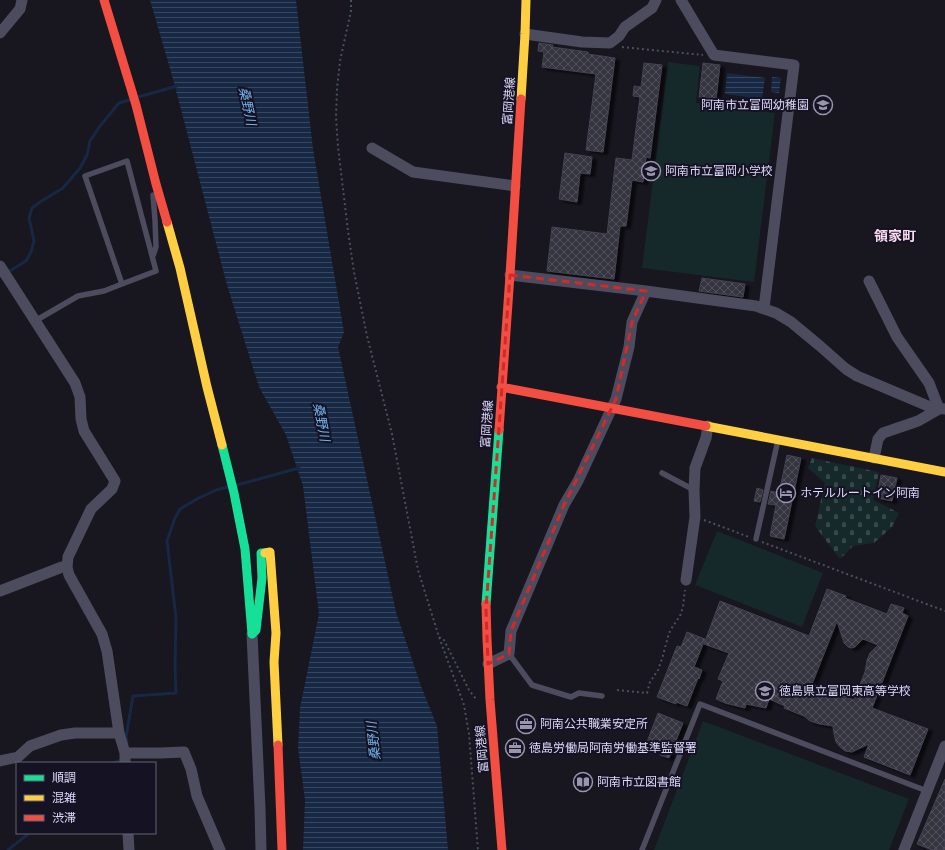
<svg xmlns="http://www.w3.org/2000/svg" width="945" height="850" font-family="Inter,'Noto Sans JP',sans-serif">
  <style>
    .grass { fill: #15292a }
    .cemetery { fill: url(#cemetery-stones) }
    .water { fill: url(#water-rules) }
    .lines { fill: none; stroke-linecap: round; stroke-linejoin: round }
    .stream { stroke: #172844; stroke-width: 3 }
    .building { fill: url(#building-cross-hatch); stroke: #454252; fill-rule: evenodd; filter: url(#shadow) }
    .path { stroke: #48525c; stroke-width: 2; stroke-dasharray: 2 3; stroke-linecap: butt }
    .lane { stroke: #4d4c5e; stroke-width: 5.5 }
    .street { stroke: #4d4c5e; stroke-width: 11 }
    .fast { stroke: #16e098; stroke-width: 9 }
    .slow { stroke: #ffcf43; stroke-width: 9 }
    .jam { stroke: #f24e42; stroke-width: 9 }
    .marked { fill: none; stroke: #d62828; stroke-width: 3; stroke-dasharray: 8 5; stroke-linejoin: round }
    .labels { text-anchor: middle; stroke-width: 4; stroke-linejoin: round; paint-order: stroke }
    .street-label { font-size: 12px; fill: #ddd9fa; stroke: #151223 }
    .poi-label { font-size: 12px; fill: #ddd9fa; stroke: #151223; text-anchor: start }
    .water-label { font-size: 13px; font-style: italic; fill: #74b4ed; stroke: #151223 }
    .quarter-label { font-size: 14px; font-weight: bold; fill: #fadbef; stroke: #151223 }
  </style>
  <defs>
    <pattern id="cemetery-stones" width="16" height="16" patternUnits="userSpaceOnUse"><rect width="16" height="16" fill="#15292a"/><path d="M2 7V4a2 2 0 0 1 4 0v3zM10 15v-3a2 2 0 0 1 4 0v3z" fill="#37474a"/></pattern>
    <pattern id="water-rules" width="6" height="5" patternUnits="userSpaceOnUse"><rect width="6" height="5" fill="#172844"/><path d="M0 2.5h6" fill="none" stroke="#384760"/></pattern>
    <pattern id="building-cross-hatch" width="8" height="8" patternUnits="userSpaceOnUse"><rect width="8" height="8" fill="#363441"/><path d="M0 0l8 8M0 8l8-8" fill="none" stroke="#53515d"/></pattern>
    <filter id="shadow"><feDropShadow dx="4.5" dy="2.5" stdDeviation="1" flood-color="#0009"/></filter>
  </defs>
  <rect width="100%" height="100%" fill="#18161f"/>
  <path class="grass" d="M668 62 700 66 696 103 775 113 754 282 642 268Z
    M717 531 823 573 802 627 695 585Z
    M703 721 909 799 889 850H654Z"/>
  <path class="cemetery" d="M812 458 879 472 873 500 899 513 892 527 874 543 853 546 841 558H839L815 526 825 483 808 468Z"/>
  <path class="water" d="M150 0H296L313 149 344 332 338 347 396 612 421 686 437 726 448 850H303L305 800 298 748 300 708 319 614 303 486 286 435 259 387 227 285 173 79Z
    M727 73 765 78 762 99 725 94Z
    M772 77 781 78 779 93 771 92Z"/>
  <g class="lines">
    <path class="stream" d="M138 97 177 86
      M0 277 26 261 31 252 34 241 29 218 32 208 40 202 63 188 80 168 87 155 90 141 100 126 119 103 129 100
      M237 485 299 468
      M127 743 126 737 133 696 176 693 175 665 176 618 167 541 175 518 180 509 197 499 216 490 228 487
      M113 763 122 760
      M8 850 27 835 28 833"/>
  </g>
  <path class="building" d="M539 43 553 45 552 47 588 52V54L615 58 603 152 586 150 596 74 542 67 544 52 538 51Z
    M644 63 662 65 650 158 646 157 643 182 632 180 626 226H620L614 279 547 271 552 227 607 234 616 158 632 160 640 97 633 96 634 86 641 87Z
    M703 63 720 65 716 99 699 97Z
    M565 153 592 157 590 174 580 173 577 202 559 199Z
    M702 278 745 284 743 297 699 291Z
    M787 455 801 458 784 539 770 536 776 505 768 504 771 491 779 493Z
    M881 475 897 478 892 501 877 498Z
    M757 488 763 490 760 502 754 501Z
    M827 589 846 596 845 598 887 614 891 604 904 608 902 613 908 616 872 708 928 729 910 775 864 757 869 744 852 752 845 751 840 747 836 742 834 734 833 726 820 724 810 721 804 716 784 708 785 706 769 699 766 708 746 704 745 708 725 703 716 699 723 681 718 679 729 653 704 644 720 601 809 636ZM837 621 844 643 848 647 851 648 855 647 863 639 878 645 870 653 867 660 865 672 854 700 812 684Z
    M687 632 705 639 694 667 702 670 699 679 698 678 687 706 676 702V704L657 697 677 646 681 647Z
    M658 713 683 723 669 758 660 755 663 748 647 742Z
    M945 779V850H932L917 844Z"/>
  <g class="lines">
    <path class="path" d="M351 0V11L340 61 337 89 336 117 338 147 348 231 354 272 367 336 392 434 418 570 439 637 464 705 469 734 478 850
      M622 47 703 55
      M704 520 749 537
      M762 542 945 611
      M439 637 444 640 469 690 476 699
      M617 690 647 693 650 682 658 670 662 659 669 633 673 626 680 616 683 607 685 590"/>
    <path class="lane" d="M153 195 155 220 156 247 153 256
      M35 321 78 296 104 291 122 284 85 176 127 161 156 271 122 284
      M662 473 694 490
      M756 539 778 440
      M509 654 532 685 571 697 579 693 602 696
      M642 850 700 704 927 791"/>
    <path class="street" d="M681 0 714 55 794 65 764 308
      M0 33 20 9 22 0
      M525 34 582 42 610 43 619 36 625 27 652 8 656 0
      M372 148 413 172 515 186
      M0 266 75 383 80 397 81 419 84 431 115 481 112 489 91 509 68 557 67 567 69 575 102 634 107 651 119 733 125 753V763
      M510 275 646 291 756 306 776 313 791 322 820 346 846 369 857 376 928 406 945 409
      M869 281 897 337 929 383 939 409 918 421 883 433 878 439 874 458
      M686 580 695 517 694 490 695 468 706 438 708 426
      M0 591 62 567H67
      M252 634 260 808 261 850
      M488 664 509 654 511 631 564 505 578 481 616 399 629 347 632 322 646 291
      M125 753H161L184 752 191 769 197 796 220 850
      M0 761 18 757 30 746 61 735 75 733H119
      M128 833 129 850
      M904 850 945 746"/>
    <path class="fast" d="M222 445 234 493 245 549 252 634 256 630 262 578 261 553H265
      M486 604 499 430"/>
    <path class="slow" d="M521 99 525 34 526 0
      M167 222 180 268 207 387 222 445
      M706 426 945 472
      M265 553 270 552 276 633 274 662 278 745"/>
    <path class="jam" d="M104 0 136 105 156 184 167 222
      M501 387 706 426
      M499 430 510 275 521 99
      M486 604 487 639 490 700 502 850
      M278 745 282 850"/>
  </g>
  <path class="marked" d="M510 275 646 291 632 322 616 399 564 505 511 631 509 654 488 664 486 609Z"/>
  <defs>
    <symbol id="school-ring" viewBox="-11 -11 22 22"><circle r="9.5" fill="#151223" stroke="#9895ad" stroke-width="1.5"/><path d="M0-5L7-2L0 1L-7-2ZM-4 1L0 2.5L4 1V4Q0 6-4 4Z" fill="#9895ad"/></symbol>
    <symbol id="hotel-ring" viewBox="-11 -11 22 22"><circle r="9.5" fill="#151223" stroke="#9895ad" stroke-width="1.5"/><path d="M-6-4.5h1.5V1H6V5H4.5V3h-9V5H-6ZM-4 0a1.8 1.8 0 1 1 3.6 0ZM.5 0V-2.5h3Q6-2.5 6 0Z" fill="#9895ad"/></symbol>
    <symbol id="office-ring" viewBox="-11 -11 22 22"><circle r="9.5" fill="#151223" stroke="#9895ad" stroke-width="1.5"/><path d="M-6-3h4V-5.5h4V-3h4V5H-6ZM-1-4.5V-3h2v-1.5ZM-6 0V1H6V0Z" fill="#9895ad"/></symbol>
    <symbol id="library-ring" viewBox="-11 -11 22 22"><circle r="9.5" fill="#151223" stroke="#9895ad" stroke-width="1.5"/><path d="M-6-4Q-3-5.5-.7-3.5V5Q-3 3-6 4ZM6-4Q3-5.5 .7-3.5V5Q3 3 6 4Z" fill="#9895ad"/></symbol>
  </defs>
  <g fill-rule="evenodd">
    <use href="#school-ring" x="812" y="94" width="22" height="22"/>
    <use href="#school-ring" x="640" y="160" width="22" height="22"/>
    <use href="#hotel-ring" x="775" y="482" width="22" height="22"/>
    <use href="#school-ring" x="754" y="680" width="22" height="22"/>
    <use href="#office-ring" x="515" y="713" width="22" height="22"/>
    <use href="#office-ring" x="504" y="737" width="22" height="22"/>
    <use href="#library-ring" x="572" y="771" width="22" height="22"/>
  </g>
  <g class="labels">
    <g class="street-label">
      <text transform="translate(509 101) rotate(-86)" y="4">富岡港線</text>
      <text transform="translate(487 424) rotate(-86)" y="4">富岡港線</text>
      <text transform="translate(482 749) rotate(-95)" y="4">富岡港線</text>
    </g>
    <g class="poi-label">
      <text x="809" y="109" text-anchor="end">阿南市立富岡幼稚園</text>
      <text x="665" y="175">阿南市立富岡小学校</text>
      <text x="800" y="497">ホテルルートイン阿南</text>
      <text x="779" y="695">徳島県立富岡東高等学校</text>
      <text x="540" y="728">阿南公共職業安定所</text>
      <text x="529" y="752">徳島労働局阿南労働基準監督署</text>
      <text x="597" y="786">阿南市立図書館</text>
    </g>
    <g class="water-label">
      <text transform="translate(248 106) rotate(78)" y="5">桑野川</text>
      <text transform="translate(322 422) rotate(79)" y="5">桑野川</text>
      <text transform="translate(373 741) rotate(-96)" y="5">桑野川</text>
    </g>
    <g class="quarter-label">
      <text x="895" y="241">領家町</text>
    </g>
  </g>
  <rect x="16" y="762" width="140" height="72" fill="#151223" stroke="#656279"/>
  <rect x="24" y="775" width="20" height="6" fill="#16e098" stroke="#656279"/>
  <text x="52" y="782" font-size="12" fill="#ddd9fa">順調</text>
  <rect x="24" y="795" width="20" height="6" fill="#ffcf43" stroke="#656279"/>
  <text x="52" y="802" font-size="12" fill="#ddd9fa">混雑</text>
  <rect x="24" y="815" width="20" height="6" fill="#f24e42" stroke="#656279"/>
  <text x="52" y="822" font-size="12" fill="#ddd9fa">渋滞</text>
</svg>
